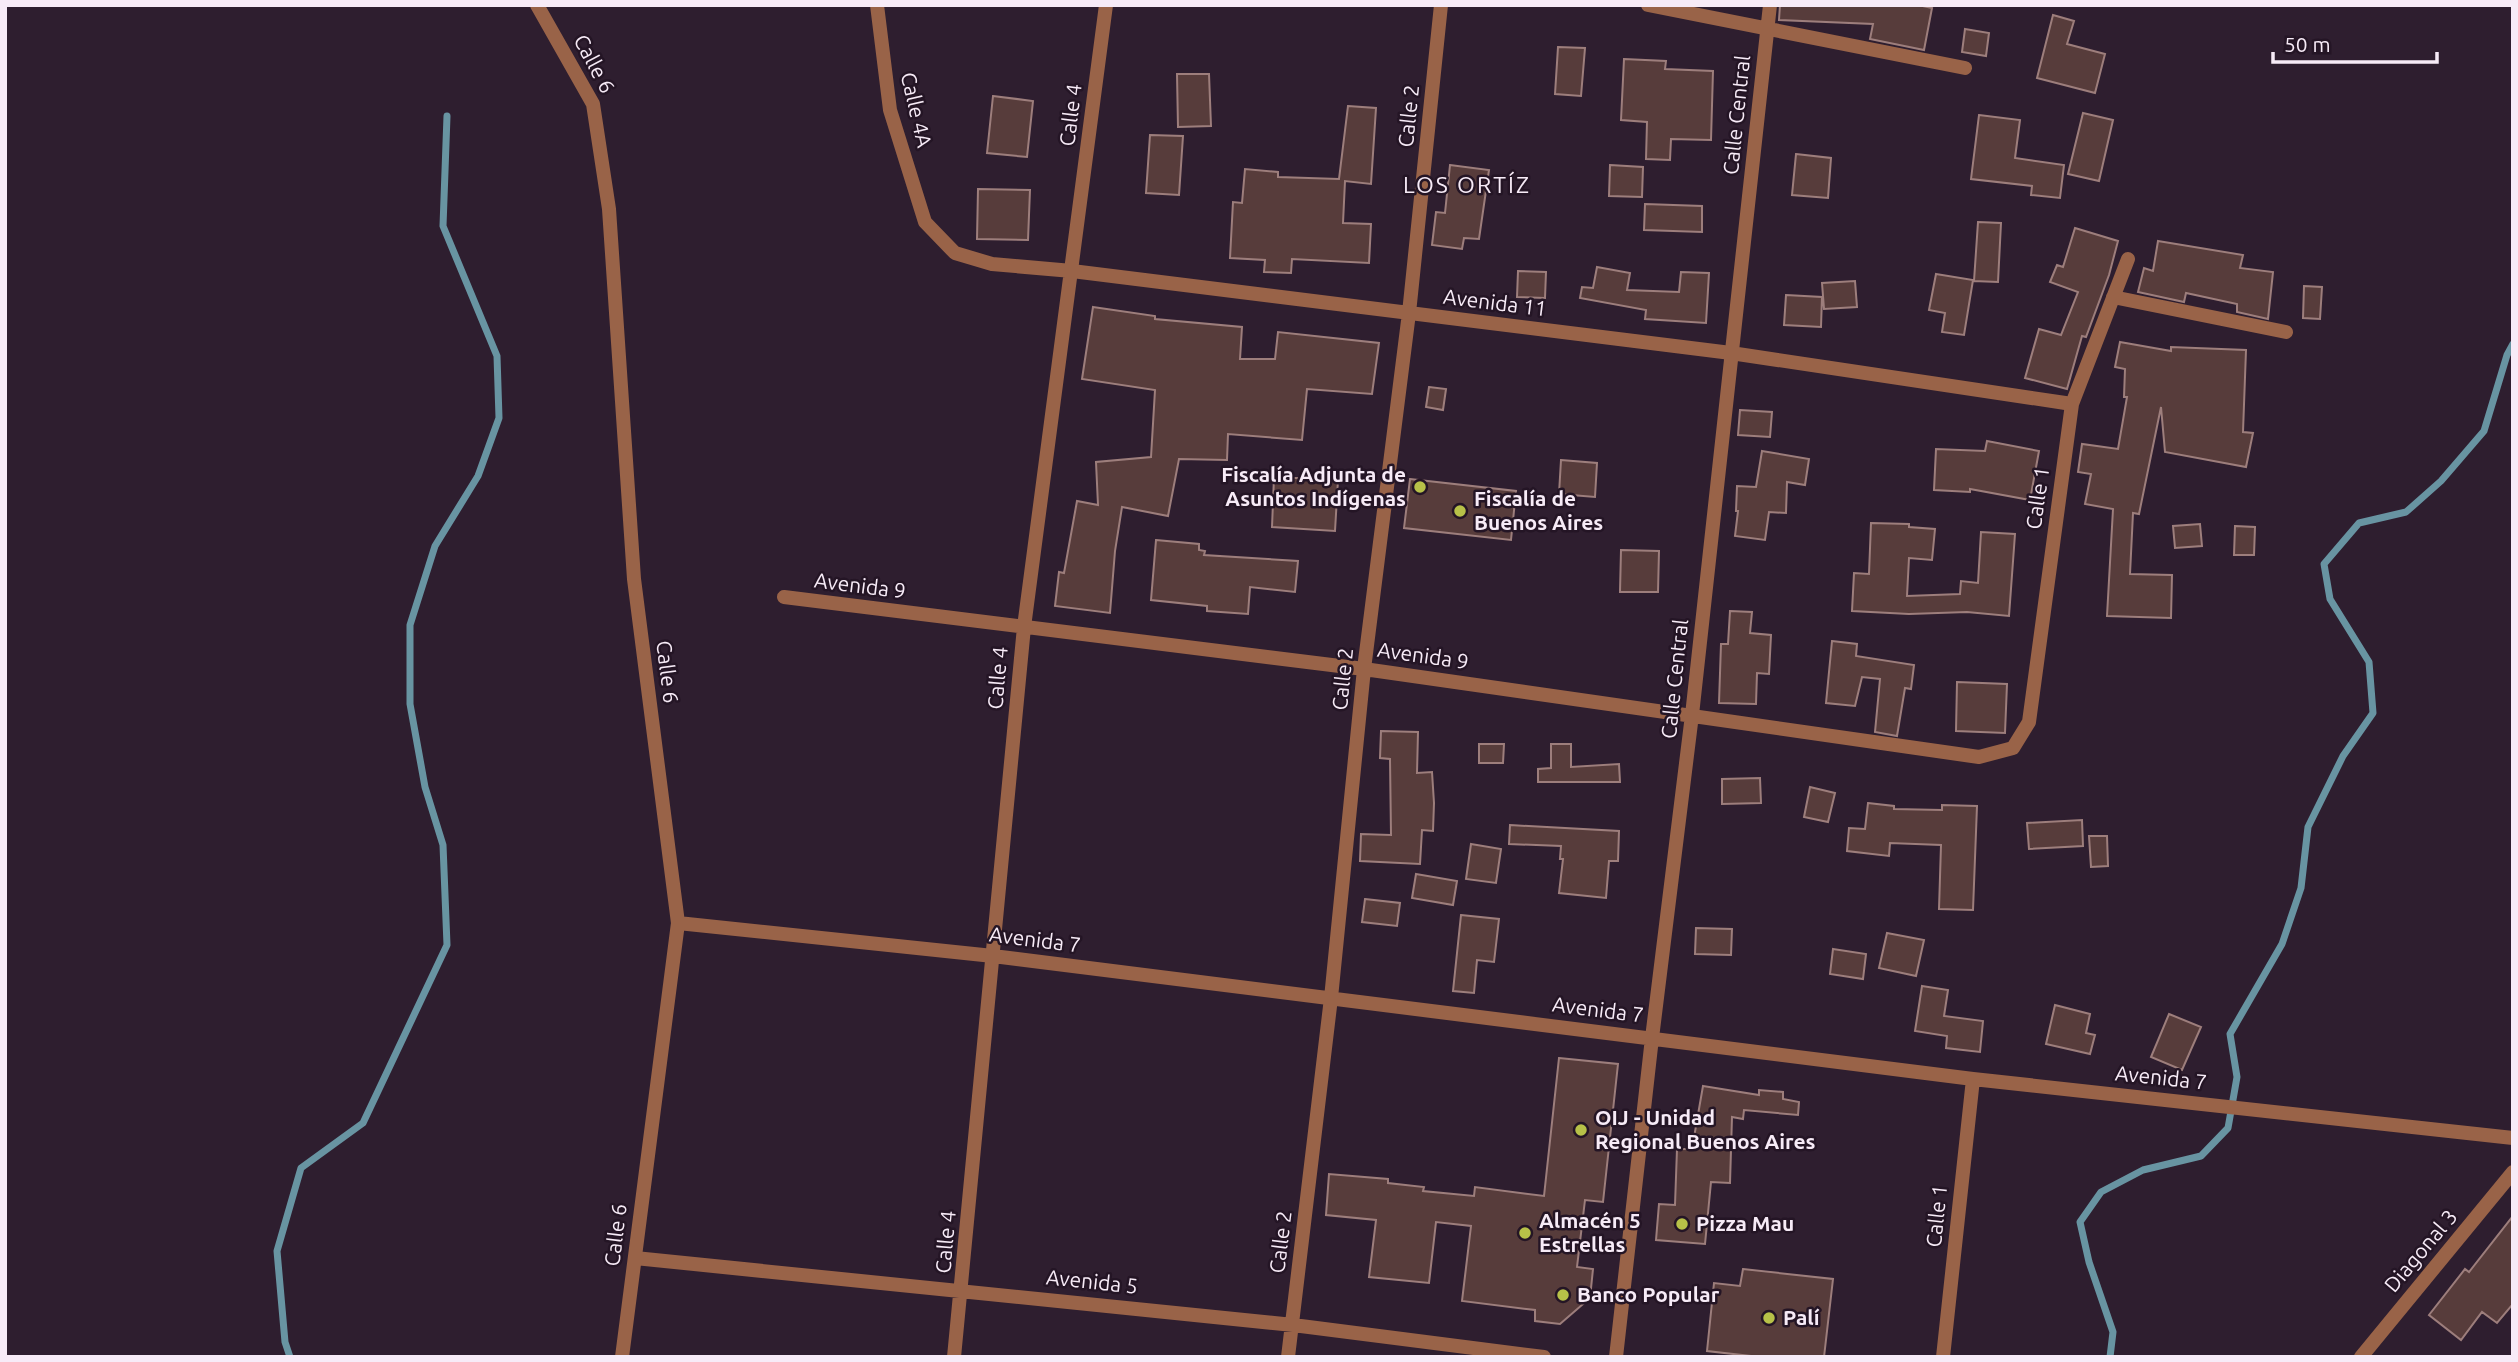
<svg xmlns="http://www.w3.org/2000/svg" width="2518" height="1362" font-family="Ubuntu,sans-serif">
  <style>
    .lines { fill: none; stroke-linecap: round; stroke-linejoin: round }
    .stream { stroke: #6894a2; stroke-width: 7 }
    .building { fill: #573c3b; stroke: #9d7e7c; stroke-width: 2 }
    .street { stroke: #996348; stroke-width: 14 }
    .poi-dot { fill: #b7c148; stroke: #241525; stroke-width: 2.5 }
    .labels { text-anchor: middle; stroke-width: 5; stroke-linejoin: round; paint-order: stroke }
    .street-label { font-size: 21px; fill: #f7ebf7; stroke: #241525 }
    .poi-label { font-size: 21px; font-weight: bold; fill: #f7ebf7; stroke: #241525; text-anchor: start }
    .neighbourhood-label { font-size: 23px; letter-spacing: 2px; fill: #f7ebf7; stroke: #241525 }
  </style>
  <rect width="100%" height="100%" fill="#2e1e2f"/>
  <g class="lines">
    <path class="stream" d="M290 1357 285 1342 277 1251 301 1168 363 1123 447 945 443 845 425 787 410 704V625L435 546 478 476 499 418 497 356 443 226 447 116
      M2110 1357 2113 1332 2089 1262 2080 1222 2101 1192 2143 1170 2201 1156 2228 1128 2237 1077 2230 1034 2282 944 2301 888 2308 827 2343 756 2373 713 2369 662 2330 599 2324 564 2359 523 2406 512 2441 481 2484 431 2507 355 2513 344"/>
  </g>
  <path class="building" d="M1780 5H1918L1932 8 1924 50 1870 39 1873 24 1779 20Z
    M2053 15 2074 21 2067 44 2105 54 2095 93 2037 78Z
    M1965 29 1989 33 1986 56 1962 52Z
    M1558 47 1585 48 1581 96 1555 94Z
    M1624 59 1666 61 1665 69 1713 71 1711 140 1671 139 1670 160 1646 159 1647 122 1621 120Z
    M1177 74H1209L1211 126 1178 127Z
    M993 96 1033 101 1027 157 987 153Z
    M1348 106 1376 108 1371 184 1345 181 1343 223 1371 224 1369 263 1292 259 1291 273 1264 272 1265 260 1230 258 1233 202 1242 203 1245 169 1278 172V177L1339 179Z
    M2083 113 2113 120 2099 181 2068 174Z
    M1979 115 2020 120 2015 158 2064 165 2060 198 2031 195 2032 186 1971 179Z
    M1150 135 1183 136 1179 195 1146 193Z
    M1796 154 1831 158 1828 198 1792 195Z
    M1450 165 1489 170 1479 239 1464 238 1462 249 1432 245 1436 212 1445 213Z
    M1610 165 1643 167 1642 197 1609 196Z
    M978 189 1030 190 1028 240 977 239Z
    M1645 204 1702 206V232L1644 230Z
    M1978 222 2001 223 1998 282 1974 281Z
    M2075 228 2118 241 2109 275 2086 337 2082 336 2067 389 2025 378 2039 329 2061 335 2078 292 2050 282 2057 265 2063 267Z
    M2158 241 2243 255 2240 268 2273 272 2268 319 2237 312V304L2186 293 2184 302 2138 292 2144 268 2153 271Z
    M1597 267 1630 273 1627 290 1679 292 1681 272 1709 273 1706 323 1645 319 1646 310 1580 298 1582 287 1593 288Z
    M1518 271 1546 272 1545 298 1517 297Z
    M1936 274 1973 280 1964 335 1942 332 1945 313 1929 310Z
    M1855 281 1857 307 1824 309 1822 283Z
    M2304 286 2322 287 2320 319 2303 318Z
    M1786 295 1822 297 1821 327 1784 325Z
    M1093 307 1155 316V319L1242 327 1240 359H1275L1278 332 1379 343 1372 394 1307 389 1302 440 1228 434 1227 460 1179 459 1168 516 1122 507 1115 551 1110 613 1055 606 1059 572 1064 573 1077 501 1098 505 1096 462 1151 457 1155 390 1082 379Z
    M2120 342 2171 351V347L2246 350 2243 432 2253 433 2246 467 2165 452 2161 407 2139 514 2133 513 2130 574 2172 575 2171 618 2107 616 2113 509 2085 504 2091 474 2078 472 2082 444 2118 449 2127 397H2124L2125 369 2115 367Z
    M1429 387 1446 389 1443 410 1426 407Z
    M1740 410 1772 412 1770 437 1738 435Z
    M1987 441 2039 451 2030 500 1970 489V492L1934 490 1936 449 1985 451Z
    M1762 451 1809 459 1805 485 1787 482 1786 513 1769 512 1765 540 1735 536 1738 511H1736L1737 486 1756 487Z
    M1561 460 1597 463 1595 497 1559 494Z
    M1274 477 1338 480 1335 531 1272 527Z
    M1410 479 1516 491 1511 540 1404 528Z
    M1871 523 1909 524V527L1935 529 1932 560 1909 558 1907 596 1960 594 1961 581 1978 583 1981 532 2015 534 2009 616 1967 612 1909 614 1852 611 1854 573 1869 574Z
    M2200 524 2202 546 2175 548 2173 526Z
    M2235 526 2255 527 2254 555H2234Z
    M1156 540 1199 544V550L1205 551 1204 555 1298 561 1295 592 1250 587 1248 614 1207 611V606L1151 600Z
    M1621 550 1659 551 1658 592H1620Z
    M1730 611 1752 612 1750 633 1771 635 1769 674 1757 673 1756 704 1719 703 1721 644H1728Z
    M1832 641 1857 644 1856 656 1914 665 1911 689 1905 688 1897 736 1875 732 1880 679 1862 677 1855 706 1826 703Z
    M1957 682 2007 684 2005 733 1956 731Z
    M1381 731 1418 732 1417 773 1432 772 1434 803 1433 831 1422 830 1420 864 1360 861 1361 834 1391 835 1390 759 1380 758Z
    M1479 744H1504L1503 763H1479Z
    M1551 744H1571V767L1619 764 1620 782H1538V769L1551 768Z
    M1760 778 1761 803 1722 804V779Z
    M1810 787 1835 793 1828 822 1804 817Z
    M1868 803 1894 806V809L1942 810V805L1977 806 1973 910 1939 909 1941 845 1890 843 1889 856 1847 851 1849 828 1865 829Z
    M2082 820 2083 846 2029 849 2027 823Z
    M1510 825 1619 831 1618 861H1609L1606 898 1559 893 1563 859H1560L1561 846 1509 844Z
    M2089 836H2107L2108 866 2091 867Z
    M1471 844 1501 849 1496 883 1466 879Z
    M1416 874 1457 881 1453 905 1412 898Z
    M1365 899 1400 903 1397 926 1362 922Z
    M1461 915 1499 919 1494 962 1477 960 1474 993 1453 991Z
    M1696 928 1732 929 1731 955 1695 954Z
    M1887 933 1924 940 1916 976 1879 968Z
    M1833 949 1866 954 1863 979 1830 974Z
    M1922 986 1948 990 1944 1016 1983 1021 1980 1052 1946 1048 1947 1036 1915 1031Z
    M2055 1005 2090 1014 2086 1033 2095 1035 2090 1054 2046 1044Z
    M2169 1014 2201 1027 2182 1070 2151 1057Z
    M1559 1058 1618 1064 1603 1202 1585 1200 1577 1267 1593 1269 1590 1298 1560 1324 1535 1321V1310L1462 1301 1471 1226 1436 1222 1429 1283 1369 1277 1376 1220 1326 1215 1329 1174 1388 1179V1183L1424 1187 1423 1191 1474 1196 1475 1187 1544 1196Z
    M1703 1086 1759 1095V1090L1783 1092V1099L1799 1102 1798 1115 1744 1110 1743 1119 1732 1117 1730 1183 1711 1182 1705 1244 1656 1240 1659 1204 1675 1205 1677 1149H1692Z
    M2513 1216V1304L2497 1323 2482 1312 2461 1340 2429 1315 2465 1269 2469 1272Z
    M1743 1269 1833 1279 1824 1357H1760L1707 1351 1714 1283 1740 1286Z"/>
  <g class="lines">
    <path class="street" d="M537 5 593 104 609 209 634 579 678 923 622 1357
      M877 5 890 110 925 222 955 253 992 264 1072 271 1731 353 2072 404
      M1648 5 1965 68
      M2113 297 2286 332
      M784 597 1364 669 1979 757 2013 748 2029 722 2072 404 2128 259
      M678 923 993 956 1973 1079 2513 1138
      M635 1258 1293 1325 1544 1357
      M954 1357 1024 627 1106 5
      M1288 1357 1331 998 1364 669 1409 313 1441 5
      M1616 1357 1652 1038 1692 715 1770 5
      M1943 1357 1973 1079
      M2361 1357 2513 1172"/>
  </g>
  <g class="poi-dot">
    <circle cx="1420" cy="487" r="7"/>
    <circle cx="1460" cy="511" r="7"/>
    <circle cx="1581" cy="1130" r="7"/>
    <circle cx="1682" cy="1224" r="7"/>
    <circle cx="1525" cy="1233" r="7"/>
    <circle cx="1563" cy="1295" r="7"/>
    <circle cx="1769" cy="1318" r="7"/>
  </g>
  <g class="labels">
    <g class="street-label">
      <text transform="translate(594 64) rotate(62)" y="7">Calle 6</text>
      <text transform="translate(916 110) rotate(77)" y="7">Calle 4A</text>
      <text transform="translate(1071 115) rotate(-83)" y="7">Calle 4</text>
      <text transform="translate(1737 115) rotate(-84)" y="7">Calle Central</text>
      <text transform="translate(1409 116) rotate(-84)" y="7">Calle 2</text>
      <text transform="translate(1495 303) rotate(7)" y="7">Avenida 11</text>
      <text transform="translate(2038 498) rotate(-82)" y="7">Calle 1</text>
      <text transform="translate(860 586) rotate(7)" y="7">Avenida 9</text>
      <text transform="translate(1423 656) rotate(8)" y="7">Avenida 9</text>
      <text transform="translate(667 672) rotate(83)" y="7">Calle 6</text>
      <text transform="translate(998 678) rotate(-85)" y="7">Calle 4</text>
      <text transform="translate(1343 679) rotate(-84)" y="7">Calle 2</text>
      <text transform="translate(1675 679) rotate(-84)" y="7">Calle Central</text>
      <text transform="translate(1035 940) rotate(7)" y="7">Avenida 7</text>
      <text transform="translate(1598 1010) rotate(7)" y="7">Avenida 7</text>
      <text transform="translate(2161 1078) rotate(6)" y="7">Avenida 7</text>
      <text transform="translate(1937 1216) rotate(-84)" y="7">Calle 1</text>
      <text transform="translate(616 1235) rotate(-83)" y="7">Calle 6</text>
      <text transform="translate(946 1242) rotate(-85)" y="7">Calle 4</text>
      <text transform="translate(1281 1242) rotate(-83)" y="7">Calle 2</text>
      <text transform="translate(2421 1251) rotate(-50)" y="7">Diagonal 3</text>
      <text transform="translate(1092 1282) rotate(6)" y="7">Avenida 5</text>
    </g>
    <g class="poi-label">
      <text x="1406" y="482" text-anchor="end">Fiscalía Adjunta de<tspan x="1406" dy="24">Asuntos Indígenas</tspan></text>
      <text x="1474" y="506">Fiscalía de<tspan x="1474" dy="24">Buenos Aires</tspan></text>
      <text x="1595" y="1125">OIJ - Unidad<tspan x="1595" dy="24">Regional Buenos Aires</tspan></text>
      <text x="1539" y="1228">Almacén 5<tspan x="1539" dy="24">Estrellas</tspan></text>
      <text x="1696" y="1231">Pizza Mau</text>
      <text x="1577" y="1302">Banco Popular</text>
      <text x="1783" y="1325">Palí</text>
    </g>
    <g class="neighbourhood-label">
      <text x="1467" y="193">LOS ORTÍZ</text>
    </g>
  </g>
  <rect width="2518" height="1362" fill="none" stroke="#f7ebf7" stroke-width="14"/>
  <path d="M2273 52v10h164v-10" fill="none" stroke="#f7ebf7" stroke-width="3.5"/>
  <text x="2284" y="52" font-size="21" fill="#f7ebf7" stroke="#241525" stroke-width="5" paint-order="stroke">50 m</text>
</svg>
